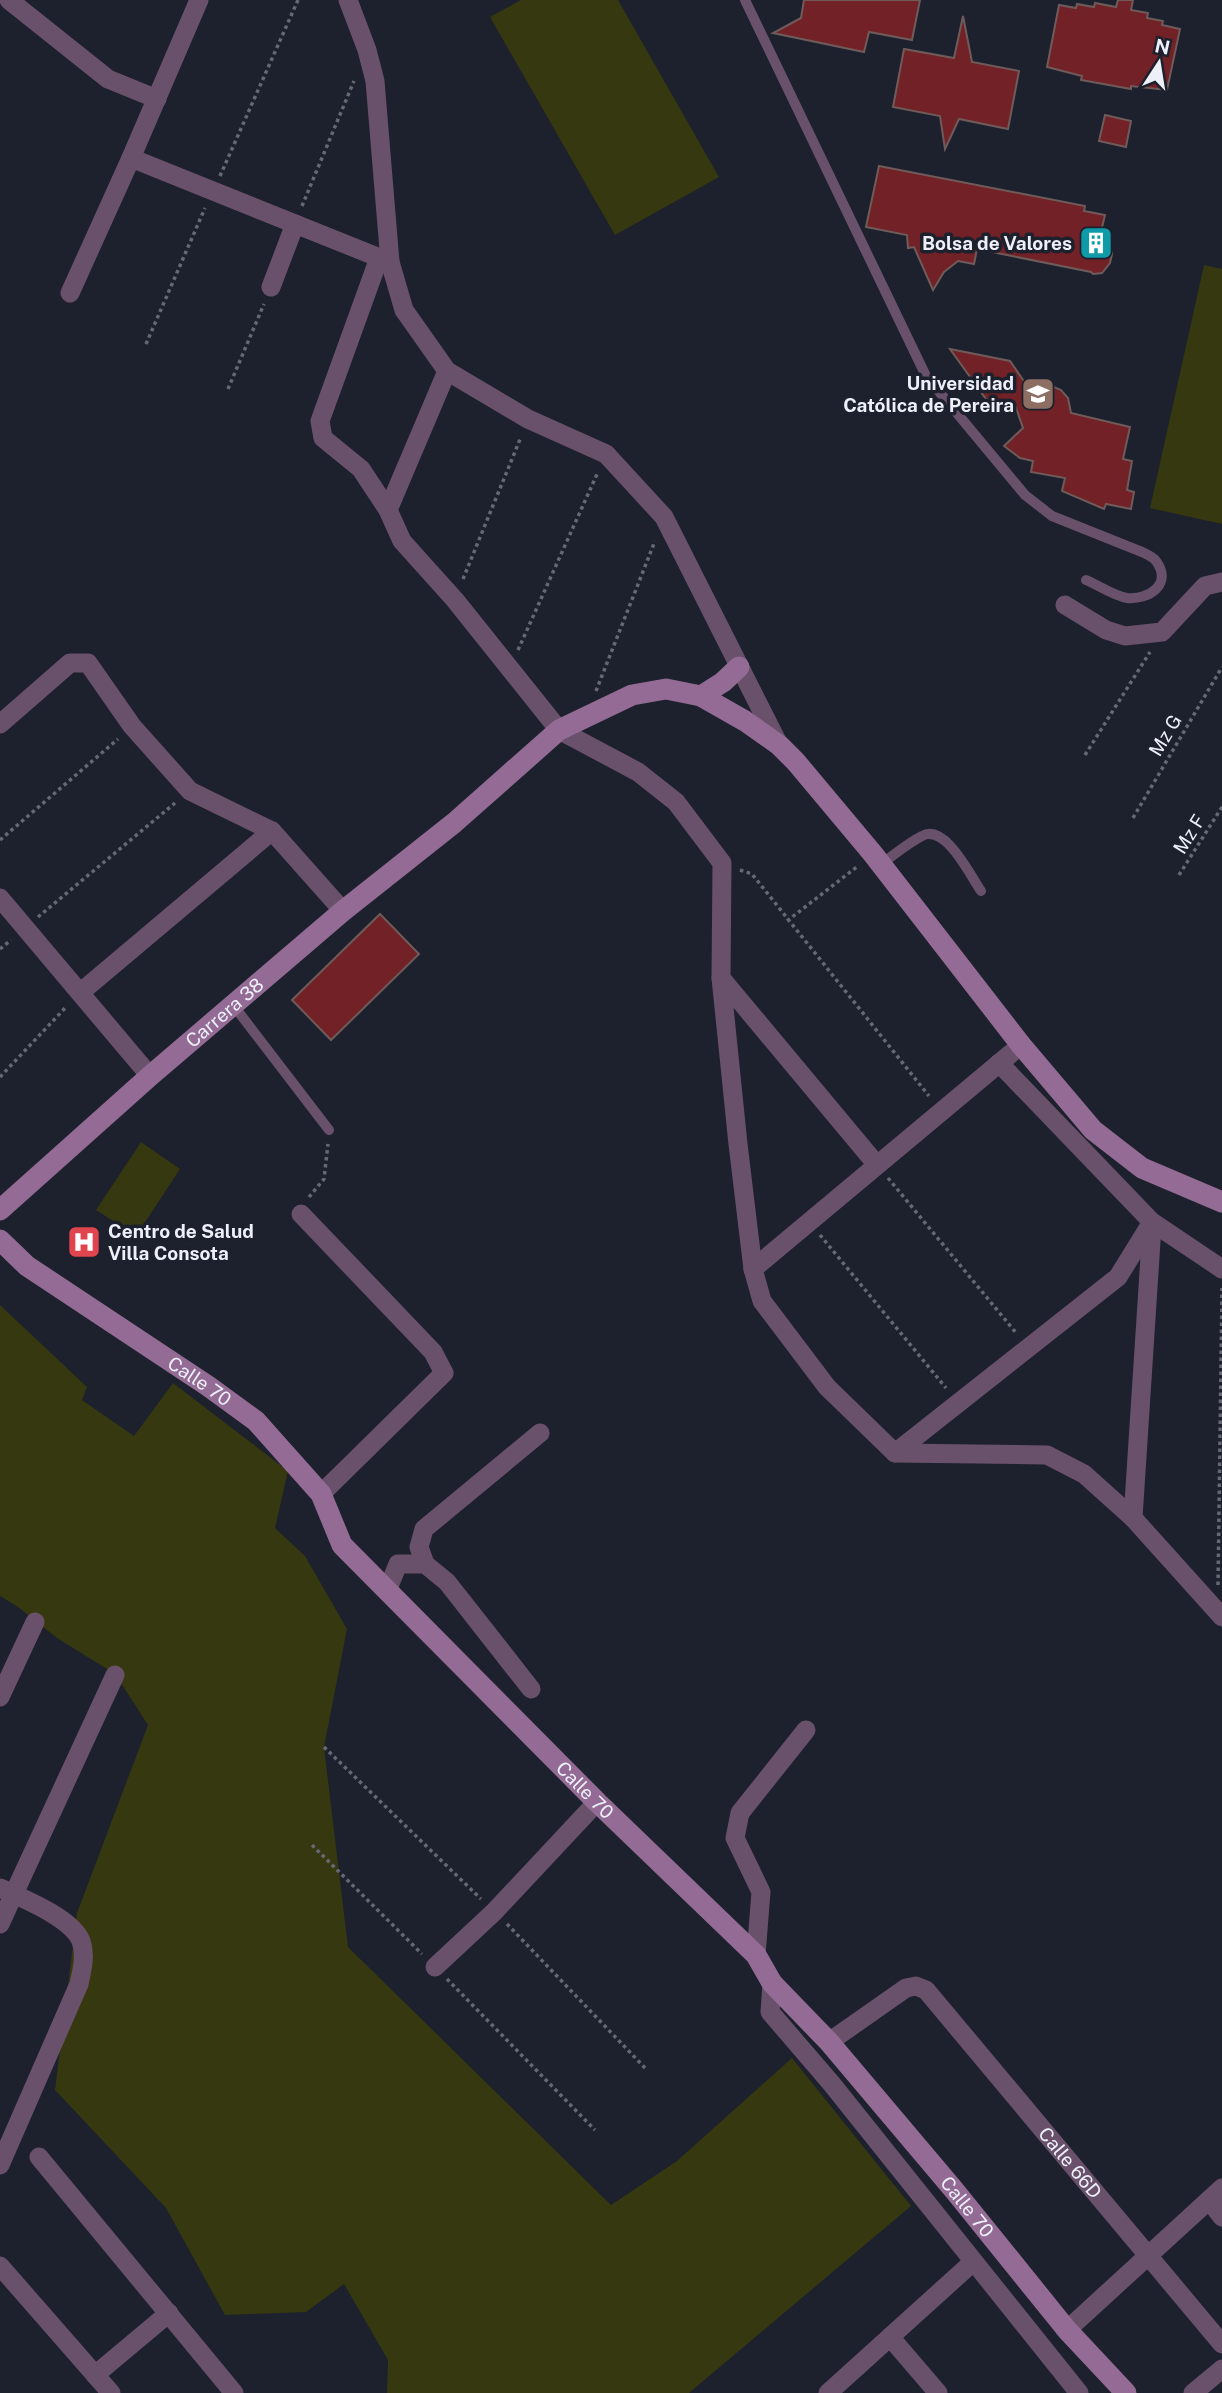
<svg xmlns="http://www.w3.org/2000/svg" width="1222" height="2393" font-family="'Public Sans',sans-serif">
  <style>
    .green { fill: #363810 }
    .building { fill: #722126; stroke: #6e5b5a; stroke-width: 2 }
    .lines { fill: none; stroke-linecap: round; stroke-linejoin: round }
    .path { stroke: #666974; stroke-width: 3.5; stroke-dasharray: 3.5 3.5; stroke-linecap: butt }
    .lane { stroke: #6a516b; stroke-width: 10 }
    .street { stroke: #6a516b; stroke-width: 19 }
    .secondary { stroke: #936b95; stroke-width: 21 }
    .labels { text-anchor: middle; stroke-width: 7; stroke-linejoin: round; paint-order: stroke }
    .poi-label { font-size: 19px; font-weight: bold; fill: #edf0f9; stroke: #1d202d; text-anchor: end }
    .street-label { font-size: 19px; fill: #edf0f9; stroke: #1d202d }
  </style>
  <rect width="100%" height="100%" fill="#1d202d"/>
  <path class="green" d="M521 0H618L719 177 615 235 490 17Z
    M1204 265 1222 269V524L1150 508Z
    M141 1142 180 1169 136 1236 96 1210Z
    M0 1305 87 1387 82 1400 134 1436 173 1383 288 1471 275 1528 305 1556 347 1629 324 1747 348 1947 611 2205 677 2161 792 2058 911 2206 689 2393H387L388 2360 344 2284 306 2312 225 2315 166 2208 55 2090 77 1913 148 1725 115 1674 57 1638 18 1607 0 1596Z"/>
  <path class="building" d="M804 0H920L912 40 869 32 864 52 773 33 801 18Z
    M1118 0H1133L1131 10 1148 13 1147 18 1163 21 1162 25 1180 29 1167 90 1131 86V89L1081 80 1082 76 1047 67 1059 5 1076 8 1077 4 1094 7 1095 3 1116 7Z
    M963 16 972 62 1019 71 1008 129 959 119 945 149 940 116 893 107 904 49 954 58Z
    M1105 115 1131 121 1126 147 1099 141Z
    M879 166 1085 206 1084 211 1105 215 1100 236 1108 237 1112 254 1110 263 1102 273 1093 274 1091 272 977 249 974 264 958 261 944 272 933 290 914 247 908 248 907 235 866 227Z
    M950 349 1010 361 1028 387 1047 384 1061 390 1068 398 1071 413 1130 427 1123 459 1132 461 1127 490 1134 492 1131 509 1106 504 1104 509 1062 491 1065 478 1031 472 1033 461 1020 458 1004 446 1023 428 1015 405 986 399Z
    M380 914 419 954 331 1040 292 1000Z"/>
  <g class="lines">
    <path class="path" d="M220 176 298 0
      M302 206 354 81
      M146 344 205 208
      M228 389 264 304
      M463 579 521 437
      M518 650 598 472
      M596 691 655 541
      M1085 755 1150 652
      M1133 818 1222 667
      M0 840 118 739
      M740 870 752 874 929 1096
      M1179 875 1222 807
      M38 917 175 803
      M787 921 858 866
      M0 949 11 940
      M0 1077 67 1006
      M888 1178 1017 1334
      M309 1197 324 1179 328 1144
      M820 1235 946 1388
      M1218 1585 1222 1288
      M324 1747 481 1899
      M312 1845 422 1954
      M507 1924 646 2069
      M447 1979 595 2130"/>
    <path class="lane" d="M745 0 926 376 1025 495 1052 516 1142 552C1146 554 1153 557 1156 561 1173 584 1149 600 1127 598 1114 596 1098 585 1086 580
      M881 864C894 855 908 843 922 836 945 823 970 875 981 891
      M234 1006 329 1130"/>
    <g class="street">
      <path d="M9 0 108 79 157 99"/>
      <path d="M348 0 367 50 375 81 390 262 404 310 447 371 528 419 606 454 664 517 779 745"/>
      <path d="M131 158 390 262"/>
      <path d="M379 258 320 421 323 438 361 469 388 510 402 541 455 600 559 730 638 772 676 802 722 863 721 978 738 1144 753 1269 762 1301 827 1387 895 1453 1047 1455 1084 1474 1133 1518 1222 1617"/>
      <path d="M271 287 295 224"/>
      <path d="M70 293 131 158 199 0"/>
      <path d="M388 510 447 371"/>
      <path d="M1065 605 1106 630 1125 636 1162 632 1205 586 1222 582"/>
      <path d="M0 724 70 663H88L132 726 190 791 272 831 343 911"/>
      <path d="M0 898 150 1076"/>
      <path d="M721 978 877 1165"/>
      <path d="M81 992 272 831"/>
      <path d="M999 1063 1152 1222 1222 1269"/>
      <path d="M301 1214 433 1352 444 1373 321 1494"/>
      <path d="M753 1269 1021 1045"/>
      <path d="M895 1453 1118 1277 1152 1222"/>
      <path d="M1133 1518 1152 1226"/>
      <path d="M425 1564 419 1547 424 1529 540 1433"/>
      <path d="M387 1591 398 1564H425L447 1582 531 1689"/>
      <path d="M0 1697 35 1622"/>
      <path d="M0 1888C22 1898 72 1918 81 1941 86 1955 82 1970 79 1984L0 2165"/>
      <path d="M0 1924 115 1675"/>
      <path d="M756 1955 761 1892 735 1838 740 1813 806 1730"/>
      <path d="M435 1967 494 1912 597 1802"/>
      <path d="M772 1983 770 2012 831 2083 1079 2393"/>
      <path id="s1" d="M829 2042 906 1988 916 1986 926 1990 1222 2344"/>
      <path d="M39 2157 234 2393"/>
      <path d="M1209 2200 1222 2217"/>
      <path d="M0 2266 111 2393"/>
      <path d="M1067 2330 1222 2188"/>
      <path d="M890 2337 938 2393"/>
      <path d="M95 2375 169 2313"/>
      <path d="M828 2393 973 2262"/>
      <path d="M1193 2393 1222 2369"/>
    </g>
    <g class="secondary">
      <path d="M701 696 723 682 739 667"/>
      <path id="s2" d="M0 1210 150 1076 343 911 454 823 559 730 632 695 666 689 701 696 745 721 779 745 796 762 873 854 1021 1045 1093 1130 1142 1168 1222 1202"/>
      <path id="s3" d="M0 1240 27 1266 208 1386 256 1421 321 1494 342 1545 597 1802 756 1955 772 1983 829 2042 954 2190 1067 2330 1126 2393"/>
    </g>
  </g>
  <defs>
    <symbol id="building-square" viewBox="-11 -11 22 22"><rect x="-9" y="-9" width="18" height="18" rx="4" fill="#0f9aa8" stroke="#1d202d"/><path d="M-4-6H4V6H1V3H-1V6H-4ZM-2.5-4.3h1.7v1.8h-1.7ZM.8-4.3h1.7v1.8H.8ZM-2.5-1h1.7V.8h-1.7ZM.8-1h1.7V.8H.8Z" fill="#fff"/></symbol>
    <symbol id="university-square" viewBox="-11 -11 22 22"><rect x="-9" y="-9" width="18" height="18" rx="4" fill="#8d6e63" stroke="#1d202d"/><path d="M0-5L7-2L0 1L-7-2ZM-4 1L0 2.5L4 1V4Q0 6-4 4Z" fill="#fff"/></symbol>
    <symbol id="hospital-square" viewBox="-11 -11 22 22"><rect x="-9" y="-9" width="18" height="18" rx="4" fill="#e0444e" stroke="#1d202d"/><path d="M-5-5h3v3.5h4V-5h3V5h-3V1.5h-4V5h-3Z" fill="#fff"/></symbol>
  </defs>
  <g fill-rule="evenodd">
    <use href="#building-square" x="1077" y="224" width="38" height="38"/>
    <use href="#university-square" x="1019" y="375" width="38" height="38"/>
    <use href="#hospital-square" x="65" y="1223" width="38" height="38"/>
  </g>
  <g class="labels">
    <g class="poi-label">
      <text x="1072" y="250">Bolsa de Valores</text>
      <text x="1014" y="390">Universidad<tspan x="1014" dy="22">Católica de Pereira</tspan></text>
      <text x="108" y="1238" text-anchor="start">Centro de Salud<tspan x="108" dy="22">Villa Consota</tspan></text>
    </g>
    <g class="street-label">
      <text transform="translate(1165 735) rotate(-59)" y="7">Mz G</text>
      <text transform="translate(1189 834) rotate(-58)" y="7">Mz F</text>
      <text dy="7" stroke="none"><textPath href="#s2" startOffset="299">Carrera 38</textPath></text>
      <text dy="7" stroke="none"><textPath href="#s3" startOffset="245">Calle 70</textPath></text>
      <text dy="7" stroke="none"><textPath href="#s3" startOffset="812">Calle 70</textPath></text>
      <text dy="7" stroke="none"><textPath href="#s1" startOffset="340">Calle 66D</textPath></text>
      <text dy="7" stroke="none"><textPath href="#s3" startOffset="1379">Calle 70</textPath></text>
    </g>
  </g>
  <g transform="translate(1159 63) rotate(12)" stroke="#1d202d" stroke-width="5" paint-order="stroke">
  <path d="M0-5L12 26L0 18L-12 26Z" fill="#edf0f9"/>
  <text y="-10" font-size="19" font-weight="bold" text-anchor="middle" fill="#edf0f9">N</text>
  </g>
</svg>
